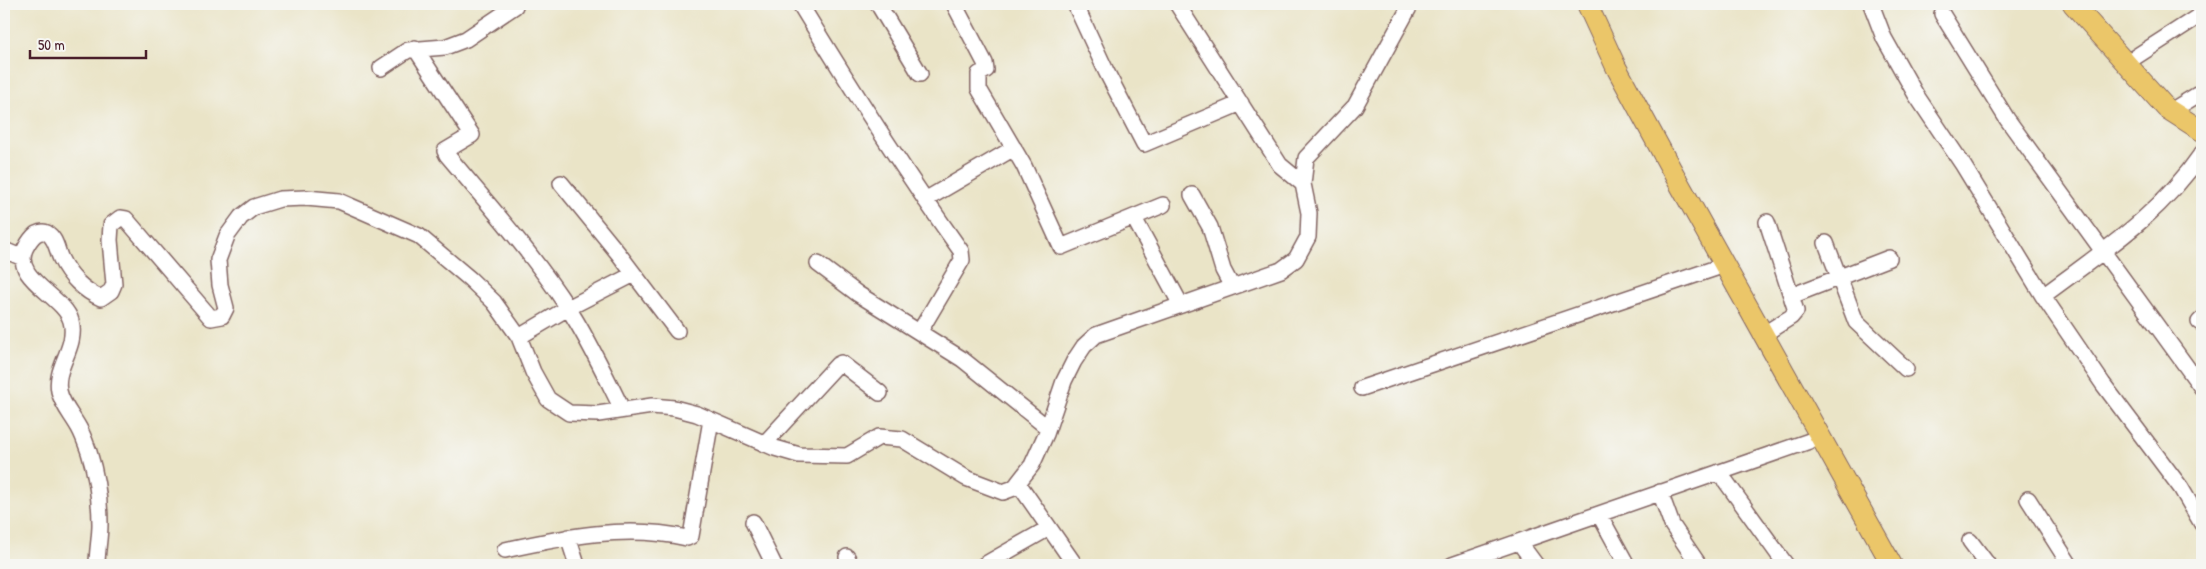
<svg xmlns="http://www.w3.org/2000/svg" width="2206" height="569" font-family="'Patrick Hand',sans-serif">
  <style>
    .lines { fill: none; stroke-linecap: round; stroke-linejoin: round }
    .minor-casing { stroke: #826462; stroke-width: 18 }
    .major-casing { stroke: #826462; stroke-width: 22 }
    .minor { stroke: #fff; stroke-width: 15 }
    .major { stroke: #ebc669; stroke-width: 20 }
  </style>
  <rect width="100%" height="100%" fill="#f6f6f2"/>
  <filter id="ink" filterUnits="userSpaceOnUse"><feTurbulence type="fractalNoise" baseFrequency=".02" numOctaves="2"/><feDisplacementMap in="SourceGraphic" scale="10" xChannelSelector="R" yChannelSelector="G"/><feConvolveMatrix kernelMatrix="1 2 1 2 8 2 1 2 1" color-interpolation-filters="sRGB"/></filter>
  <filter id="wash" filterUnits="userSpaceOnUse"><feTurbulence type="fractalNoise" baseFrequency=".0096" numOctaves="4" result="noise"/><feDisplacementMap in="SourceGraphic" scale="20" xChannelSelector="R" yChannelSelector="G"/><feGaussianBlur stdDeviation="1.12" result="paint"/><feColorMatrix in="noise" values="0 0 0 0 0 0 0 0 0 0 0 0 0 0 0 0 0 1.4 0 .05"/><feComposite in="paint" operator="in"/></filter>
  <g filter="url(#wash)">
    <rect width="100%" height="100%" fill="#eae4c7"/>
  </g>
  <g filter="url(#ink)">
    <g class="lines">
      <defs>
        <path id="minor" d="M800 4C851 88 904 171 961 251L962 260 920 331
          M878 4 920 74
          M954 4 985 63 986 70 979 74V89L1024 166 1061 247 1163 205
          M1075 4 1106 71 1144 144 1241 103
          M1177 4 1280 165 1303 184
          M1871 4 1884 38 1916 95 1963 165 2043 296 2103 384 2181 488 2202 524
          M1942 14 2007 119 2202 388
          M415 48 472 135 445 151 447 155C489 205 532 253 568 308 589 340 605 375 622 409
          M2126 63 2202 14
          M381 68 408 50 445 47 466 39 515 6
          M2171 111 2202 92
          M561 183 618 253 677 331
          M1192 195 1210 227 1223 270 1232 287
          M925 200 1014 148
          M1134 218 1181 305
          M1826 243 1856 322 1906 369
          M4 250 23 258
          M818 264 858 294 962 359 1048 428
          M1791 296 1889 258
          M2043 296C2103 251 2159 216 2202 153
          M2199 322 2202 319
          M1764 334 1791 317 1796 311 1767 222
          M519 337 568 308 634 274
          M1362 388 1725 265
          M764 444 837 365 841 363 880 393
          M1719 472 1786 565
          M1018 483 1075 565
          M1660 492 1672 525 1699 565
          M2028 499 2070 565
          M1599 514 1627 565
          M753 522 774 565
          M568 537 577 565
          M1970 541 1988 565
          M1519 542 1536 565
          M505 550C564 537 627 524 687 538L691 536 711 420
          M847 557 851 565
          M97 565C97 551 100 538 100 524 100 501 96 474 89 452 86 444 83 435 79 428 72 415 62 405 59 391 54 367 78 347 71 321 64 296 12 279 25 249 28 243 31 238 36 234 40 232 43 231 47 233 56 238 57 251 61 259 69 276 84 291 101 298L111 291 114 284 110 240 111 225 120 218 126 219 211 318 222 316 226 308 220 285 218 260 227 236 241 217 254 207 280 199 306 198 339 201 419 236 470 279 494 302 519 337 533 372 548 399 569 413 598 414 652 406 674 408 697 414 775 448 799 455 847 456 879 437 902 439 966 478 1003 492 1014 488 1032 465 1046 434 1064 381 1074 361 1084 346 1096 335 1281 270 1296 259 1308 237 1309 213 1303 184 1306 158 1355 106 1411 4
          M984 565 1049 528
          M1452 565 1821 437"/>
        <path id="major" d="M1587 4 1616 67 1676 178 1892 565
          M2073 4 2166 108 2202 131"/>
      </defs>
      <use href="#minor" class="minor-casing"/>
      <use href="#major" class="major-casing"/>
      <use href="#minor" class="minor"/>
      <use href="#major" class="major"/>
    </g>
  </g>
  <rect width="2206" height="569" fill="none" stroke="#f6f6f2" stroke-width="20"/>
  <path d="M30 50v8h116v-8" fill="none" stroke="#4a1f2b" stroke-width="2.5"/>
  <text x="38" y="50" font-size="15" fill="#4a1f2b" stroke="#f6f6f2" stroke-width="4" paint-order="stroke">50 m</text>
</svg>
